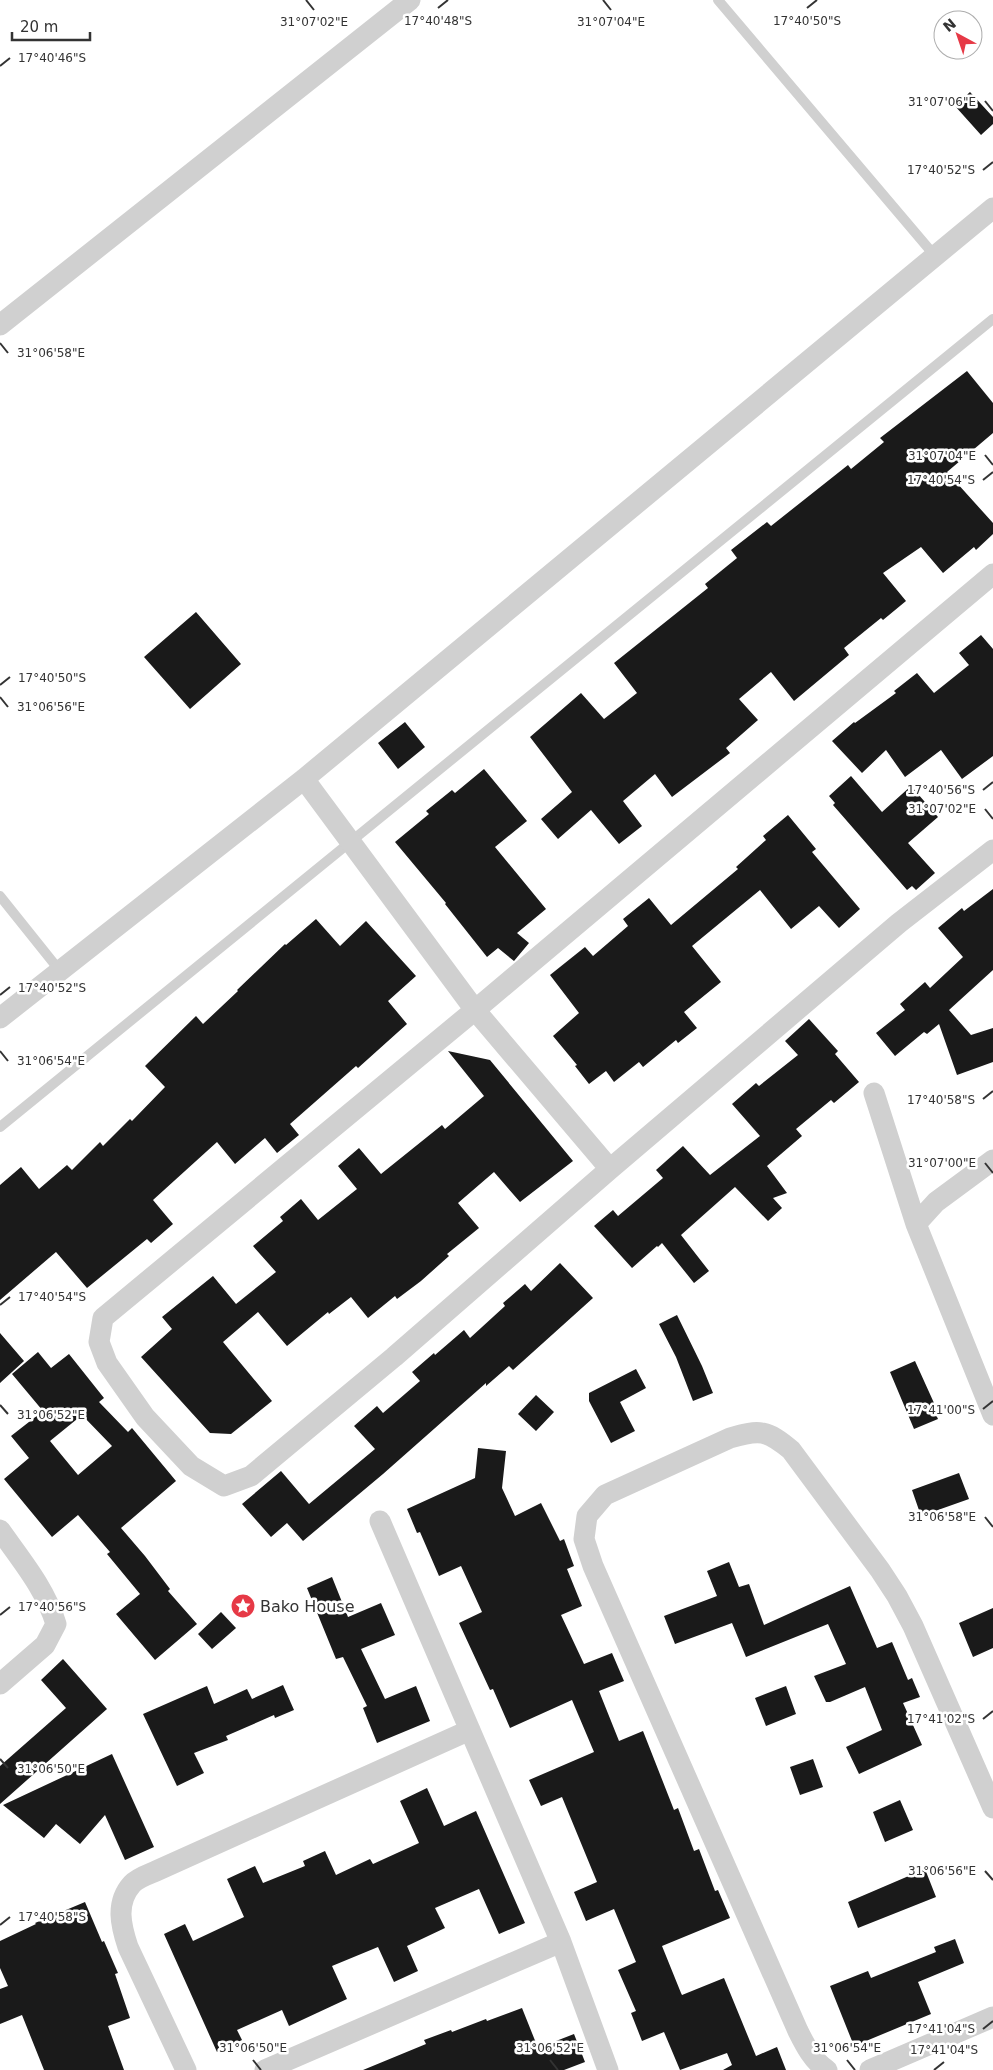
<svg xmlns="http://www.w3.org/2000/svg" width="993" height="2070" font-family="'DejaVu Sans',sans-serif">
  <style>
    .building { fill: #1a1a1a; fill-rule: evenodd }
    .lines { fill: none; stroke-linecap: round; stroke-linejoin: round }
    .lane { stroke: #d0d0d0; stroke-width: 10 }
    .street { stroke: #d0d0d0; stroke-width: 21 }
    .ticks { fill: none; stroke: #333; stroke-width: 2 }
    .labels { text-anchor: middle; stroke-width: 5; stroke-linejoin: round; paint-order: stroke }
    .poi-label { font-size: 16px; fill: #333; stroke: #fff; text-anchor: start }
    .ticks-label { font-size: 12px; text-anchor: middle; fill: #333; stroke: #fff; stroke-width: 5; stroke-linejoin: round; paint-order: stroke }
  </style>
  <rect width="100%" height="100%" fill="#fff"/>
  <path class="building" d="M970 92 993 117V124L981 135 955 106Z
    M967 371 993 403V433L947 472 993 523V534L976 550 974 547 943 573 921 547 883 573 906 601 883 620 881 618 844 648 849 655 794 701 771 672 739 699 758 720 726 748 730 753 672 797 655 774 623 801 642 826 619 844 591 810 558 839 541 819 572 792 530 737 581 693 604 719 637 693 614 663 708 588 705 584 737 558 731 550 767 522 771 526 848 465 851 469 884 442 880 438Z
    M196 612 241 664 190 709 144 657Z
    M981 635 993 649V756L962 779 941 750 905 777 886 750 862 773 832 741 854 722 855 723 896 693 894 691 917 673 934 693 969 665 959 653Z
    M405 722 425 747 398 769 378 743Z
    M484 769 527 821 495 847 546 909 517 933 529 943 514 961 498 948 487 957 445 904 446 903 395 842 429 814 426 811 452 790 455 793Z
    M851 776 882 812 911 786 938 817 908 843 935 873 916 890 912 886 907 890 833 805 835 803 829 796Z
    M788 815 816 849 812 852 860 909 839 928 819 906 791 929 760 890 692 946 721 982 684 1012 697 1028 678 1043 676 1040 643 1067 639 1062 614 1082 606 1071 589 1084 575 1066 577 1065 553 1036 579 1013 550 975 585 947 593 956 628 926 623 919 649 898 671 925 738 869 736 867 766 840 763 836Z
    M993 889V970L949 1010 971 1035 993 1028V1062L957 1075 939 1024 927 1034 924 1032 895 1056 876 1033 905 1010 900 1004 925 982 930 988 963 957 938 928 962 908 964 911Z
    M316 919 340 946 366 921 416 976 388 1001 407 1024 358 1068 356 1066 290 1124 299 1135 277 1153 265 1138 235 1164 217 1142 153 1200 173 1224 151 1243 147 1239 87 1288 56 1252 0 1300V1185L21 1167 39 1189 67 1165 72 1170 100 1142 103 1146 130 1119 132 1121 165 1087 145 1066 196 1016 203 1024 238 991 237 990 285 944 286 945Z
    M809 1019 838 1051 835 1054 859 1082 834 1103 831 1100 796 1129 802 1136 767 1166 787 1193 773 1198 782 1208 768 1221 735 1187 681 1235 709 1271 694 1283 662 1243 658 1247 657 1246 632 1268 594 1226 613 1210 618 1216 663 1178 656 1170 683 1146 710 1175 760 1136 732 1104 756 1083 759 1086 798 1055 785 1041Z
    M448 1051 490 1060 573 1161 520 1202 494 1172 458 1203 479 1228 447 1254 449 1256 421 1281 397 1299 395 1296 368 1318 351 1297 329 1314 328 1312 287 1346 258 1312 223 1342 272 1401 231 1434 210 1433 141 1357 172 1329 162 1317 213 1276 236 1304 276 1272 253 1246 283 1221 280 1217 301 1199 318 1220 357 1189 338 1166 359 1148 381 1174 442 1125 445 1129 484 1096Z
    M560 1263 593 1298 513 1370 509 1366 486 1386V1383L383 1474 303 1541 287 1523 271 1537 242 1504 281 1471 309 1504 375 1449 354 1426 377 1406 383 1413 420 1381 412 1372 434 1353 435 1355 464 1330 470 1338 505 1306 503 1303 525 1284 531 1291Z
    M677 1315 702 1366 713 1393 693 1401 676 1357 659 1324Z
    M0 1333 24 1361 0 1383Z
    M38 1352 51 1368 69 1354 104 1398 99 1402 128 1432 132 1428 176 1481 121 1528 145 1556 170 1589 168 1591 197 1624 155 1660 116 1614 140 1594 107 1554 110 1552 78 1515 52 1537 4 1479 29 1458 11 1436 43 1411 12 1374ZM82 1415 112 1446 78 1475 50 1441Z
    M915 1361 934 1403 931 1404 938 1419 914 1429 890 1372Z
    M636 1369 646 1388 620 1402 635 1431 611 1443 589 1401V1393Z
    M536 1395 554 1412 536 1431 518 1414Z
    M478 1448 506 1451 502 1488 515 1516 541 1503 560 1541 564 1539 574 1566 567 1569 582 1606 561 1615 584 1664 612 1653 624 1681 599 1691 619 1741 643 1731 674 1810 678 1808 694 1851 699 1849 715 1891 718 1890 730 1918 662 1946 681 1993 682 1995 724 1978 756 2056 777 2047 786 2070H723L732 2065 727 2053 680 2070 664 2032 642 2041 631 2013 636 2011 618 1970 636 1962 614 1909 586 1921 574 1892 597 1882 562 1797 541 1806 529 1780 594 1752 572 1700 510 1728 493 1689 490 1690 459 1623 482 1612 461 1566 439 1576 420 1532 417 1533 407 1509 475 1478Z
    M959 1473 969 1499 921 1516 912 1490Z
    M729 1562 739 1587 749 1584 764 1625 850 1586 877 1648 892 1642 908 1680 912 1678 920 1697 903 1703 922 1745 859 1774 846 1747 882 1730 865 1687 830 1702H826L814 1676 846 1664 828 1624 746 1657 732 1623 675 1644 664 1616 717 1596 707 1571Z
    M332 1577 348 1617 381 1603 395 1635 361 1649 385 1699 416 1686 430 1721 377 1743 363 1708 367 1706 343 1657 336 1659 307 1588Z
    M993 1608V1648L973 1657 959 1623Z
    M221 1612 236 1628 212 1649 198 1634Z
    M63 1659 107 1709 0 1804V1766L66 1708 41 1680Z
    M283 1685 294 1710 275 1718 274 1715 226 1736 228 1740 194 1753 204 1773 177 1786 143 1714 207 1686 214 1704 247 1689 252 1699Z
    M786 1686 796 1714 766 1726 755 1698Z
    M112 1754 154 1847 125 1860 105 1815 80 1844 56 1824 44 1838 3 1805Z
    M813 1759 823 1787 800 1795 790 1767Z
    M427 1788 444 1826 476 1811 525 1923 499 1934 479 1889 435 1908 445 1928 407 1946 418 1971 394 1982 378 1947 332 1966 347 1999 289 2026 282 2010 237 2030 242 2040 217 2052 164 1934 185 1924 193 1941 244 1917 227 1879 255 1866 263 1883 305 1866 303 1861 325 1851 336 1875 370 1859 373 1864 419 1843 400 1801Z
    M900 1800 913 1830 885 1842 873 1812Z
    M925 1869 936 1897 858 1928 848 1902Z
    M85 1902 102 1942 104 1941 118 1973 115 1974 130 2018 108 2026 124 2070H44L22 2015 0 2024V1989L8 1986 0 1968V1941L36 1924 35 1923Z
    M955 1939 964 1963 918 1982 931 2014 854 2046 830 1986 868 1971 871 1978 936 1952 934 1947Z
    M522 2008 538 2048 574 2034 585 2062 564 2070H363L426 2044 424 2040 451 2030 452 2032 486 2019 487 2021Z"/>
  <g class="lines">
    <path class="lane" d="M718 0 935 256
      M0 896 60 971
      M0 1127 993 319"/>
    <path class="street" d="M0 325 410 0
      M993 574 475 1010 103 1318 99 1342 107 1363 145 1417 191 1466 224 1486 251 1476 394 1357 610 1169 899 923 993 850
      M304 779 475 1010 610 1169
      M0 1018 304 779 993 208
      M874 1093 916 1224 993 1415
      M916 1224 936 1202 993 1160
      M380 1521 561 1942 608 2070
      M0 1530C21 1560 45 1588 56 1624L45 1645 0 1684
      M186 2070 128 1947C121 1926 115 1903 132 1884 137 1878 149 1874 156 1871L470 1730
      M265 2070 561 1942
      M827 2070C813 2061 805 2045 798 2031L593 1566 584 1539 587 1516 605 1495 730 1438C760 1429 767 1430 791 1450L880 1570 897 1596 913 1626 993 1808
      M870 2070 993 2017"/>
  </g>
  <path class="ticks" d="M306 0 314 10M603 0 611 10M438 8 448 0M807 8 817 0M0 66 10 58M985 101 993 111M983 170 993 162M0 343 8 353M985 455 993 465M983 480 993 472M0 685 10 677M0 697 8 707M983 790 993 782M985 809 993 819M0 995 10 987M0 1051 8 1061M983 1099 993 1091M985 1163 993 1173M0 1305 10 1297M0 1405 8 1414M983 1409 993 1401M985 1517 993 1527M0 1615 10 1607M983 1719 993 1711M0 1759 8 1768M985 1871 993 1880M0 1925 10 1917M983 2029 993 2021M253 2060 261 2070M550 2060 558 2070M847 2060 855 2070M934 2070 944 2062"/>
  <defs>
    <symbol id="sight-disc" viewBox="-11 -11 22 22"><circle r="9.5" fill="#e63946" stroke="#fff"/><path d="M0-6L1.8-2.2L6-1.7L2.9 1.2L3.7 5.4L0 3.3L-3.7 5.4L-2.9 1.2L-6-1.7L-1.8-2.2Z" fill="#fff"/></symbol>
  </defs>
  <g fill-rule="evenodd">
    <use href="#sight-disc" x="229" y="1592" width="28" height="28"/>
  </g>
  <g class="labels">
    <g class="poi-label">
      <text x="260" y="1612">Bako House</text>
    </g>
  </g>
  <g class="ticks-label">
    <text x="438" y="25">17°40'48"S</text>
    <text x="807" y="25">17°40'50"S</text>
    <text x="314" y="26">31°07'02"E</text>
    <text x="611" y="26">31°07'04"E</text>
    <text x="52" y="62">17°40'46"S</text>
    <text x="942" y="106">31°07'06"E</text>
    <text x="941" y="174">17°40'52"S</text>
    <text x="51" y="357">31°06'58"E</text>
    <text x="942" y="460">31°07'04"E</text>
    <text x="941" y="484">17°40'54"S</text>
    <text x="52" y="682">17°40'50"S</text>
    <text x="51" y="711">31°06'56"E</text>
    <text x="941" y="794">17°40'56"S</text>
    <text x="942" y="813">31°07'02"E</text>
    <text x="52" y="992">17°40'52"S</text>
    <text x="51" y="1065">31°06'54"E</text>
    <text x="941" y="1104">17°40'58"S</text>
    <text x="942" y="1167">31°07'00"E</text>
    <text x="52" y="1301">17°40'54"S</text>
    <text x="941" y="1414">17°41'00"S</text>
    <text x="51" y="1419">31°06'52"E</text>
    <text x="942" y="1521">31°06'58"E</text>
    <text x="52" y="1611">17°40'56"S</text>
    <text x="941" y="1723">17°41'02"S</text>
    <text x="51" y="1773">31°06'50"E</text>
    <text x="942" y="1875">31°06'56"E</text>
    <text x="52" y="1921">17°40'58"S</text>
    <text x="941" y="2033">17°41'04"S</text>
    <text x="253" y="2052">31°06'50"E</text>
    <text x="550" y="2052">31°06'52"E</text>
    <text x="847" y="2052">31°06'54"E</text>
    <text x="944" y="2054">17°41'04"S</text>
  </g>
  <g transform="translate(958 35) rotate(320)"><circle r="24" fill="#ffffff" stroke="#adadad"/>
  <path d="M0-4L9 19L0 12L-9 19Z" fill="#e63946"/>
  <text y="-8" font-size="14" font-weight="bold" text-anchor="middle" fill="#333333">N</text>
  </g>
  <path d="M12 32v8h78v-8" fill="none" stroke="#333333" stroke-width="2.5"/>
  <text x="20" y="32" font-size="15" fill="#333333" stroke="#ffffff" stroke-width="4" paint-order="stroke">20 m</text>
</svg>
